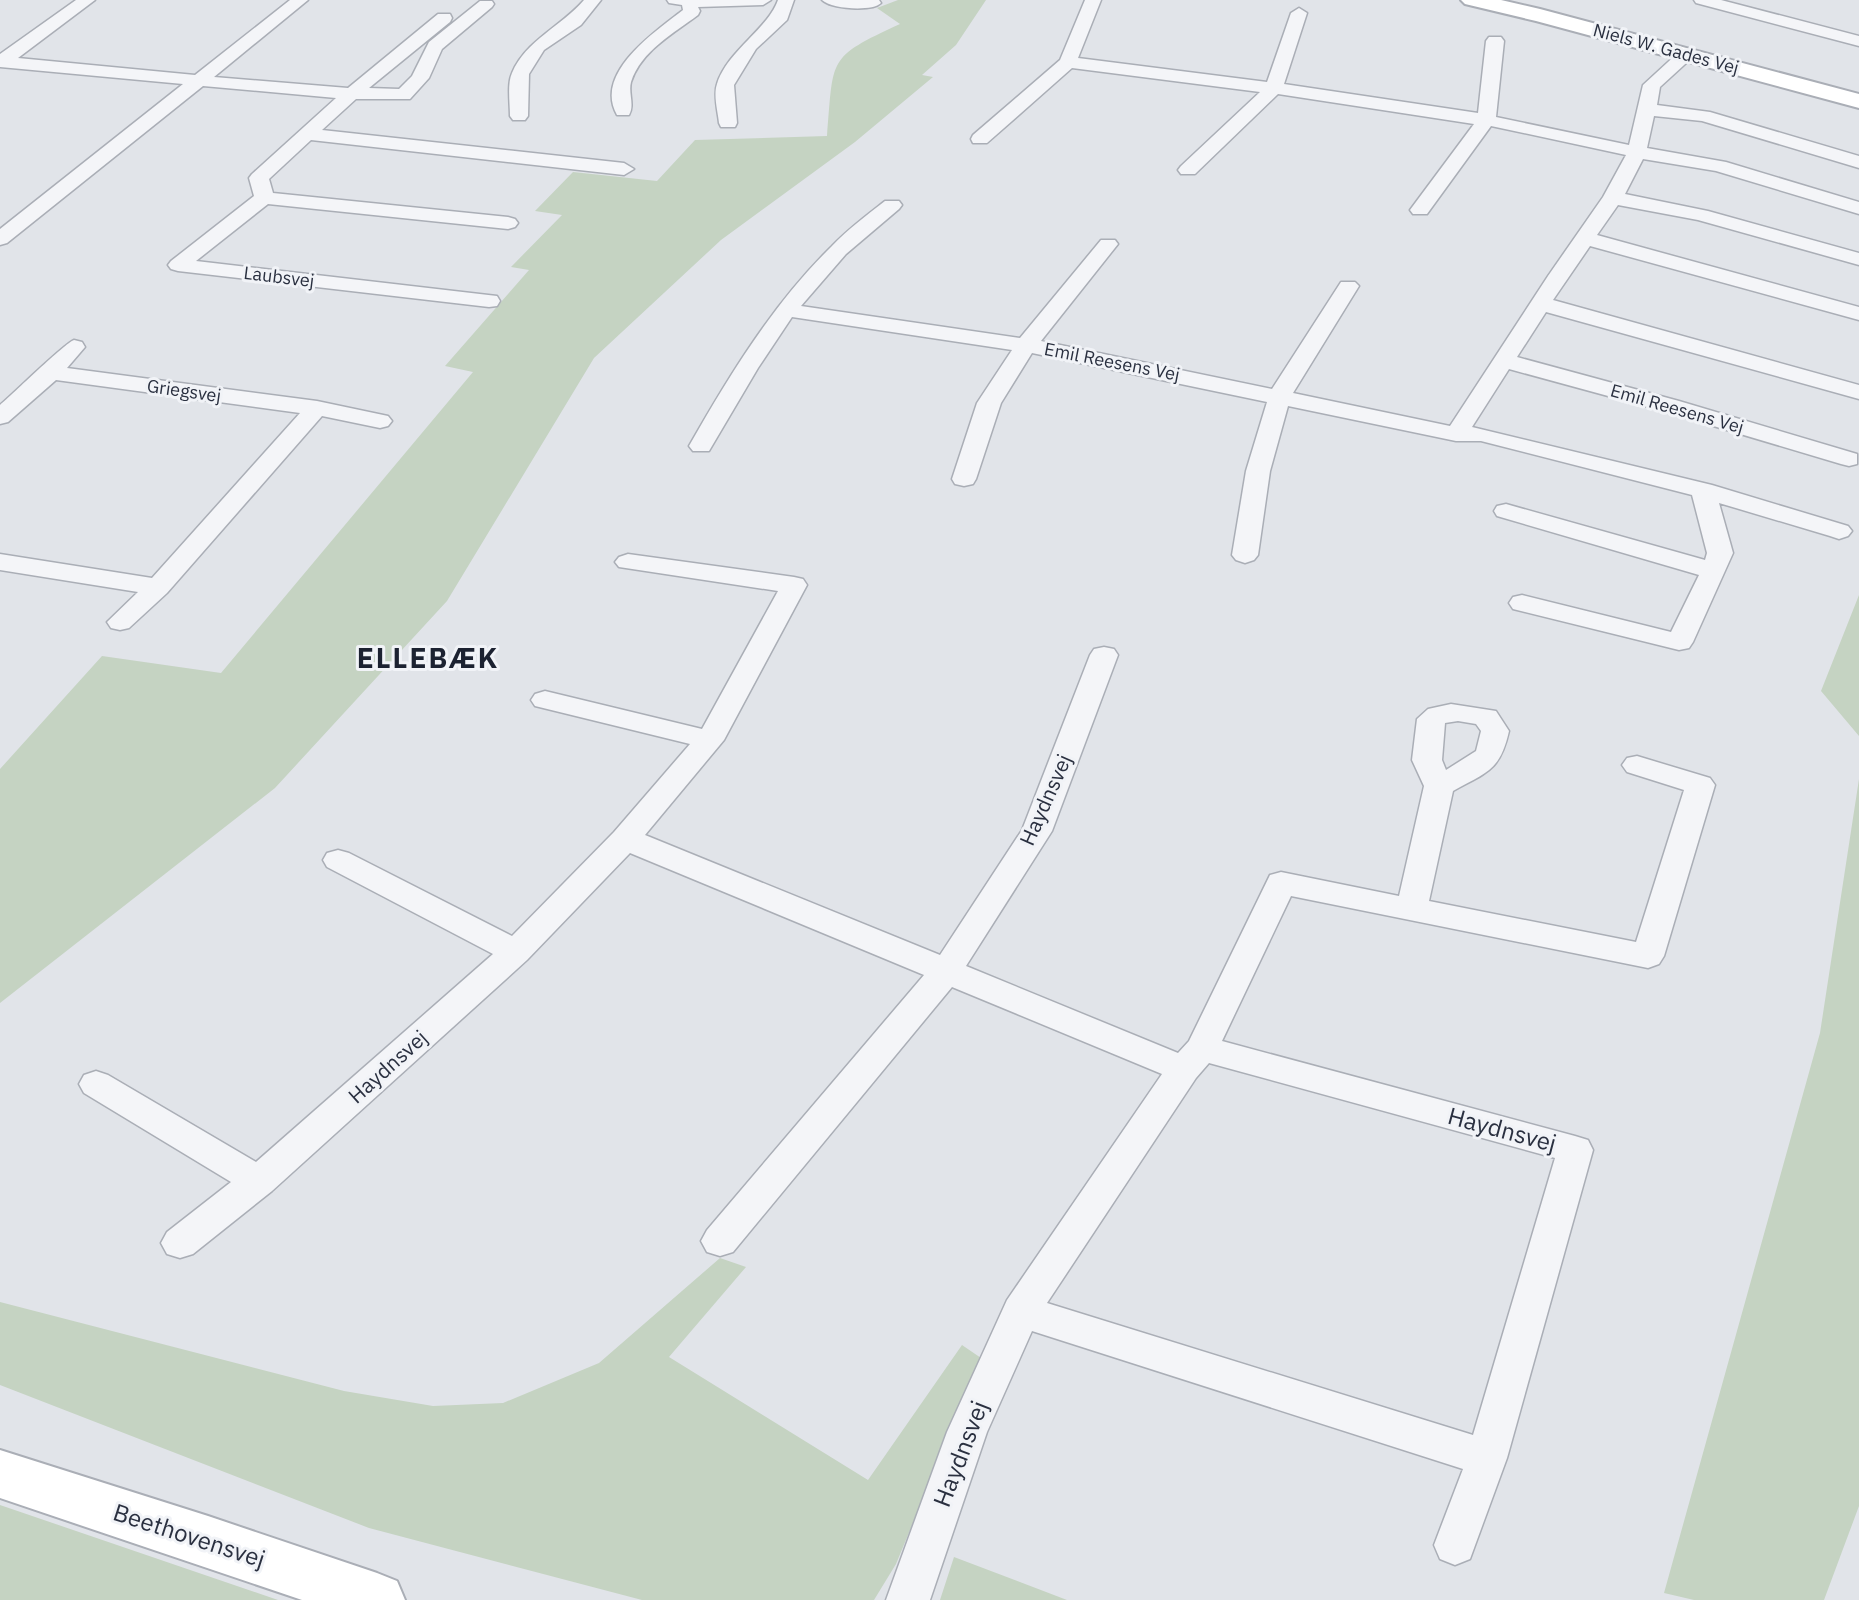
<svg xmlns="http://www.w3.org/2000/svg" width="1859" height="1600" font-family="'IBM Plex Sans',sans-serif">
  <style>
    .green { fill: #c5d3c2 }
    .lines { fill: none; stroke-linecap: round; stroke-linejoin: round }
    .street-casing { stroke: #aaaeb6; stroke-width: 3 }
    .secondary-casing { stroke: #aaaeb6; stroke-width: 4 }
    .street { fill: #f4f5f8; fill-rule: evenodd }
    .secondary { fill: #fff; fill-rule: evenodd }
    .labels { text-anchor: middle; stroke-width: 6; stroke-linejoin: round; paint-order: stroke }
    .far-street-label { font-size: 18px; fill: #2a3040; stroke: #f1f3f7 }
    .street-label { font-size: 21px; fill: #2a3040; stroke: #f1f3f7 }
    .near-street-label { font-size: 24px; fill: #2a3040; stroke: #f1f3f7 }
    .district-label { font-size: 28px; font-weight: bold; letter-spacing: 2px; fill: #1c2231; stroke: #f1f3f7 }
  </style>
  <rect width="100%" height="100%" fill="#e1e4e9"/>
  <path class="green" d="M898 0H986L956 45 922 75 933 77 855 142 721 240 594 358 447 601 275 788 0 1003V769L102 656 221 673 473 372 445 366 529 270 511 267 562 215 535 211 573 172 657 181 695 140 827 136C834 58 826 58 900 24L877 8Z
    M1859 595V736L1821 691Z
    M1859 779V1506L1824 1600H1694L1664 1593 1820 1033Z
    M720 1258 746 1267 669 1357 868 1480 962 1345 981 1358 896 1564 874 1600H642L369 1528 0 1385V1302L344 1391 433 1406 503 1403 599 1363Z
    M0 1505 278 1600H0Z
    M954 1557 1067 1600H940Z"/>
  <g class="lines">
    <defs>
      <path id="street" d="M76 0H95L18 58 195 75 290 0H308L214 77 348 88 438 14H450L452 18 450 22 369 88 399 89 412 76 429 42 480 1H492L494 4 492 7 442 49 429 78 410 99H356L322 130 624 163 634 169 624 175 311 140 269 179 273 193 508 217 515 219 518 223 515 227 508 229 268 204 196 261 497 296 500 301 497 306 489 307 178 271 171 269 168 265 171 261 254 196 249 178 252 174 336 98 203 86 7 243 0 245V229L183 84 0 67V54Z
        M584 0H601L581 25 544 50 529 74 528 116 525 120H513L510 116C510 103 507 84 512 73 526 40 562 26 584 0Z
        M667 0H771L763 5 698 7 700 11 698 15C674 33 641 51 631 82 628 93 635 105 629 115H617C593 73 656 31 683 10L682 5 669 3Z
        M778 0H794L787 20 756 49 734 85 737 123 735 127H721L719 123C718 112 713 95 717 84 727 51 768 29 778 0Z
        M822 0H879L881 3C872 12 831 9 822 0Z
        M1085 0H1101L1078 58 1267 82 1291 13 1299 8 1307 13 1284 84 1478 113 1486 41 1489 37H1501L1504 41 1496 117 1629 145 1643 85 1680 51 1686 50 1695 55 1660 87 1657 105 1710 112 1859 156V168L1702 121 1654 116 1647 148 1726 162 1859 202V214L1716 171 1643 159 1625 194 1708 211 1859 253V265L1698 220 1618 205 1597 235 1859 307V320L1590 246 1553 300 1859 385V399L1546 312 1517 357 1679 401 1857 454V464L1849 466 1841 464 1663 411 1509 369 1472 427 1712 485 1848 526 1852 531 1848 536 1839 539 1830 536 1719 503 1733 553 1693 642 1689 648 1679 650 1513 609 1509 603 1513 597 1522 595 1671 632 1699 575 1497 516 1494 511 1497 506 1506 504 1705 560 1707 553 1692 495 1481 441H1456L1288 406 1270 471 1258 555 1254 560 1245 563 1236 560 1232 555 1246 471 1267 402 1032 353 1001 403 976 479 973 484 964 486 955 484 952 479 977 403 1012 350 792 317 758 368 709 451H693L689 446C730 374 773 304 832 246 848 229 867 215 885 201H899L902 205 899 209 846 254 801 306 1020 338 1101 240H1115L1118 244 1041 341 1272 389 1341 282H1355L1359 286 1293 393 1450 426 1548 276 1603 197 1626 155 1491 126 1427 214H1413L1410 210 1474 124 1278 94 1195 174H1181L1178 170 1181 166 1260 92 1072 68 987 143H973L971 139 973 135 1060 60Z
        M1694 0H1721L1859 36V46L1696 3Z
        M74 340 82 342 85 347 67 368 317 401 388 416 392 421 388 426 380 428 322 416 167 593 129 628 120 630 111 628 107 622 138 592 0 570V554L152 578 300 413 56 380 8 422 0 424V405C13 394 65 343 74 340Z
        M628 554 794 577 803 579 807 585 724 740 645 835 940 955 1022 830 1090 655 1094 649 1104 647 1114 649 1118 655 1052 831 966 966 1178 1053 1189 1041 1270 875 1281 872 1399 896 1424 786 1412 760 1417 719 1428 709 1451 704 1496 711 1509 731C1500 771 1487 772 1453 791L1429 901 1636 942 1684 790 1627 772 1622 765 1627 758 1637 756 1710 778 1715 785 1664 956 1659 964 1648 968 1291 896 1222 1041 1575 1136 1588 1140 1593 1150 1507 1458 1470 1559 1455 1565 1440 1559 1434 1545 1463 1469 1032 1331 987 1432 930 1600H886L947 1432 1007 1300 1162 1074 952 987 733 1252 720 1256 707 1252 701 1241 707 1230 924 975 630 853 527 960 272 1191 193 1254 180 1258 167 1254 161 1243 167 1232 231 1182 84 1093 79 1084 84 1075 96 1071 108 1075 256 1162 493 954 327 867 323 860 327 853 338 850 349 853 512 936 614 832 690 744 535 706 531 700 535 694 545 691 702 729 778 591 619 567 615 562 619 557ZM1458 721 1476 724 1481 731 1476 751 1446 770 1442 760 1445 723ZM1209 1063 1555 1158 1473 1435 1047 1303 1196 1078Z"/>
      <path id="secondary" d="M1461 0H1501L1540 9 1859 94V108L1536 21 1465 4Z
        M0 1450 208 1516 377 1573 397 1581 405 1600H302L0 1498Z"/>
    </defs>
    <use href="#street" class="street-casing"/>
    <use href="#secondary" class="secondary-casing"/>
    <use href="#street" class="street"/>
    <use href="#secondary" class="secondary"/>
  </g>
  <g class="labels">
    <g class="far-street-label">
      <text transform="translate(1666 49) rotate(15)" y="6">Niels W. Gades Vej</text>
      <text transform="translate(279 277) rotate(7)" y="6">Laubsvej</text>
      <text transform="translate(1112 362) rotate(11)" y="6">Emil Reesens Vej</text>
      <text transform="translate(184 391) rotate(8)" y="6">Griegsvej</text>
      <text transform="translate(1677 409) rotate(16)" y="6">Emil Reesens Vej</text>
    </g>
    <g class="street-label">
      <text transform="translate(1046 800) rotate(-66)" y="7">Haydnsvej</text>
      <text transform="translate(388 1067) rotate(-42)" y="7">Haydnsvej</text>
    </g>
    <g class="near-street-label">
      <text transform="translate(1502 1130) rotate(15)" y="8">Haydnsvej</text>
      <text transform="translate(961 1454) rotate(-69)" y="8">Haydnsvej</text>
      <text transform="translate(189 1536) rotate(18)" y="8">Beethovensvej</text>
    </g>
    <g class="district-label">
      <text x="428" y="668">ELLEBÆK</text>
    </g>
  </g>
</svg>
